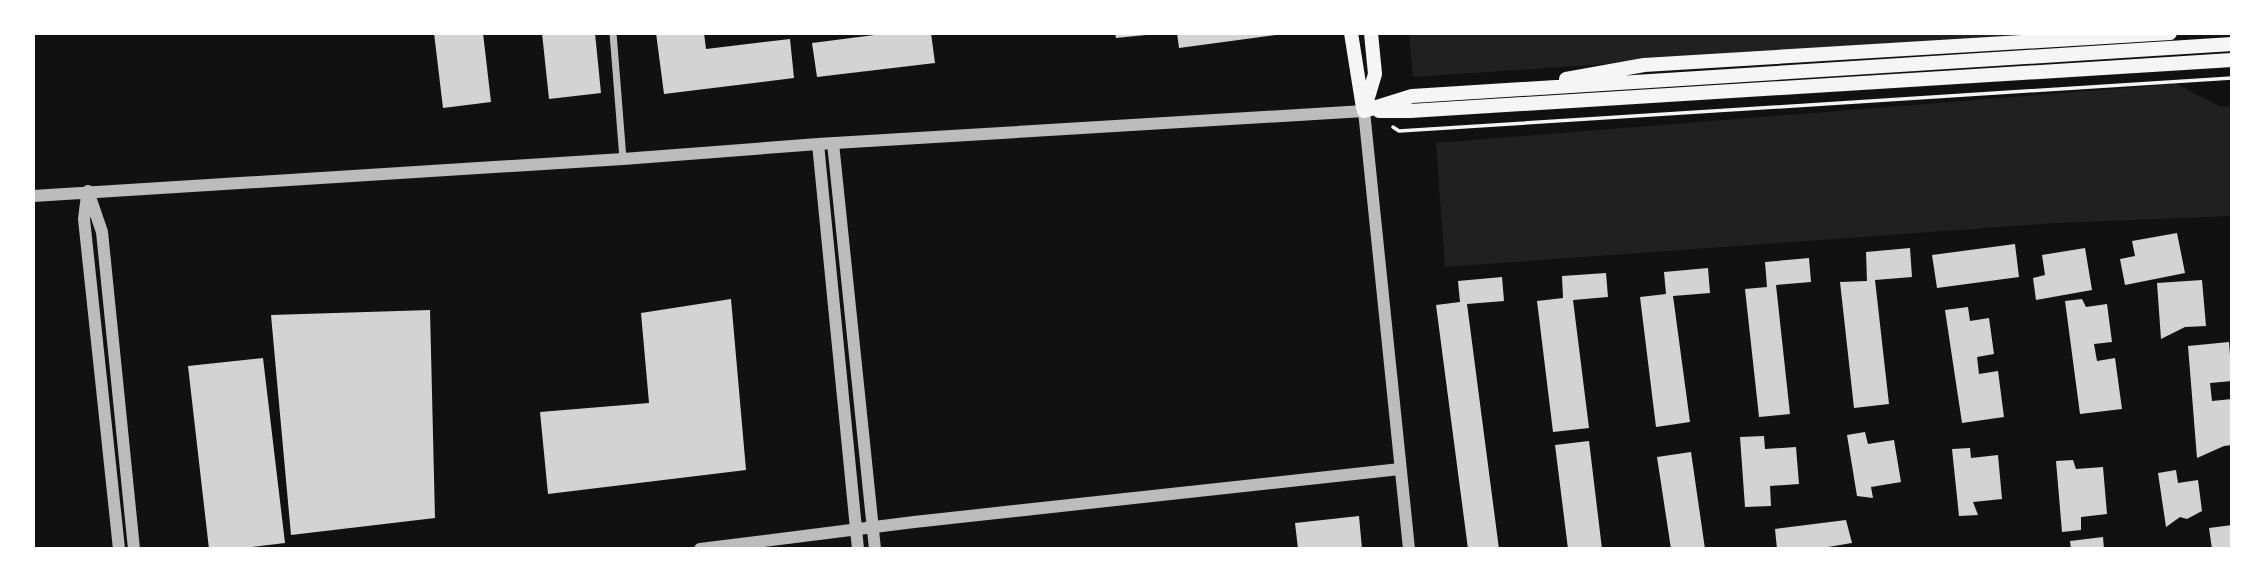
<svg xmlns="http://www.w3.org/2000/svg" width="2265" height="582" font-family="'Titillium Web',sans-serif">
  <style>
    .green { fill: #202020 }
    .building { fill: #d3d3d3 }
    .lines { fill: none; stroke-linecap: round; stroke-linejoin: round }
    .path { stroke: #f5f5f5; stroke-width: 3.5 }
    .minor { stroke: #bcbcbc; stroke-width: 7 }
    .tertiary { stroke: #bcbcbc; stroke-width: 12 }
    .secondary { stroke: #f5f5f5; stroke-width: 14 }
  </style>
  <rect width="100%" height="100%" fill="#111"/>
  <path class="green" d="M1409 33H2073L1413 77Z
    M2176 84 2221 107 2232 106V216L2055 223 1445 267 1436 143Z"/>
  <path class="building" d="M434 33H483L491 102 443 108Z
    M542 33H595L601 93 549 99Z
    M656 33H704L706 49 790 39 794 78 664 94Z
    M890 33H931L935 63 817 77 812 43Z
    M1115 33H1146V35L1116 38Z
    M1177 33H1276V35L1179 48Z
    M2177 233 2185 273 2125 285 2120 259 2135 256 2132 241Z
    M2015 244 2019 277 1937 288 1932 255Z
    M1910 248 1912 277 1875 280 1889 404 1854 408 1840 282 1867 281 1866 252Z
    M2085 248 2092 290 2036 300 2033 278 2045 275 2042 255Z
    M1809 258 1811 282 1776 285 1790 414 1759 417 1745 289 1767 287 1765 262Z
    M1708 268 1710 293 1673 296 1690 422 1656 427 1640 297 1666 294 1664 272Z
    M1606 273 1608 297 1573 300 1589 428 1553 432 1537 301 1563 298 1562 276Z
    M1502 277 1504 301 1467 304 1499 549H1468L1436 305 1460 302 1458 281Z
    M2202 280 2206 326 2185 327 2161 339 2157 283Z
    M731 299 746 470 548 494 540 412 649 403 641 313Z
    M2082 299 2086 307 2107 304 2112 342 2094 344 2097 361 2115 358 2122 409 2080 414 2065 301Z
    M1968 307 1970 321 1989 318 1994 354 1977 357 1979 374 1998 371 2004 417 1962 423 1945 310Z
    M430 310 435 518 291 535 271 315Z
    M2229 342 2232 381 2210 383 2212 401 2232 399V445L2224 446 2197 458 2188 346Z
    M263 358 285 543 235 549H209L188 366Z
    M1865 432 1868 444 1894 440 1901 482 1871 487 1873 498 1857 496 1847 435Z
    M1764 436 1765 449 1796 447 1799 484 1770 486 1771 506 1745 507 1740 437Z
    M1589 441 1602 549H1568L1555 445Z
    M1970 448 1971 458 1998 455 2002 499 1973 502 1978 515 1959 516 1952 449Z
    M1691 452 1705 549H1671L1657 457Z
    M2073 460 2076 469 2103 467 2107 514 2081 517V530L2062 532 2056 461Z
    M2176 470 2178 483 2198 480 2202 511 2187 519 2180 517 2166 527 2158 473Z
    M1359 516 1362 549H1298L1295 523Z
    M1846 520 1852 543 1816 549H1777L1775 529Z
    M2232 525V549H2212L2209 528Z
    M2103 537 2104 549H2071L2070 541Z"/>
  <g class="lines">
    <path class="path" d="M1393 127 1399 131 2232 78"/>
    <path class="minor" d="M613 33 623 159"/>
    <path class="tertiary" d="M833 143 875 549
      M818 144 858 549
      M88 191 102 232 134 549
      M87 195 84 219 119 549
      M33 196 623 159 818 144 1364 111 1409 549
      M700 549 914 522 1400 469"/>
    <path class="secondary" d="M1351 33 1363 108
      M1566 79 1644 65 2170 33
      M1364 111 1412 96 2232 44
      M1364 111 1375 74 1371 33
      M1379 111H1410L2232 60"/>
  </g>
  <rect width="2265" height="582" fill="none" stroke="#ffffff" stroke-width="70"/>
</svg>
